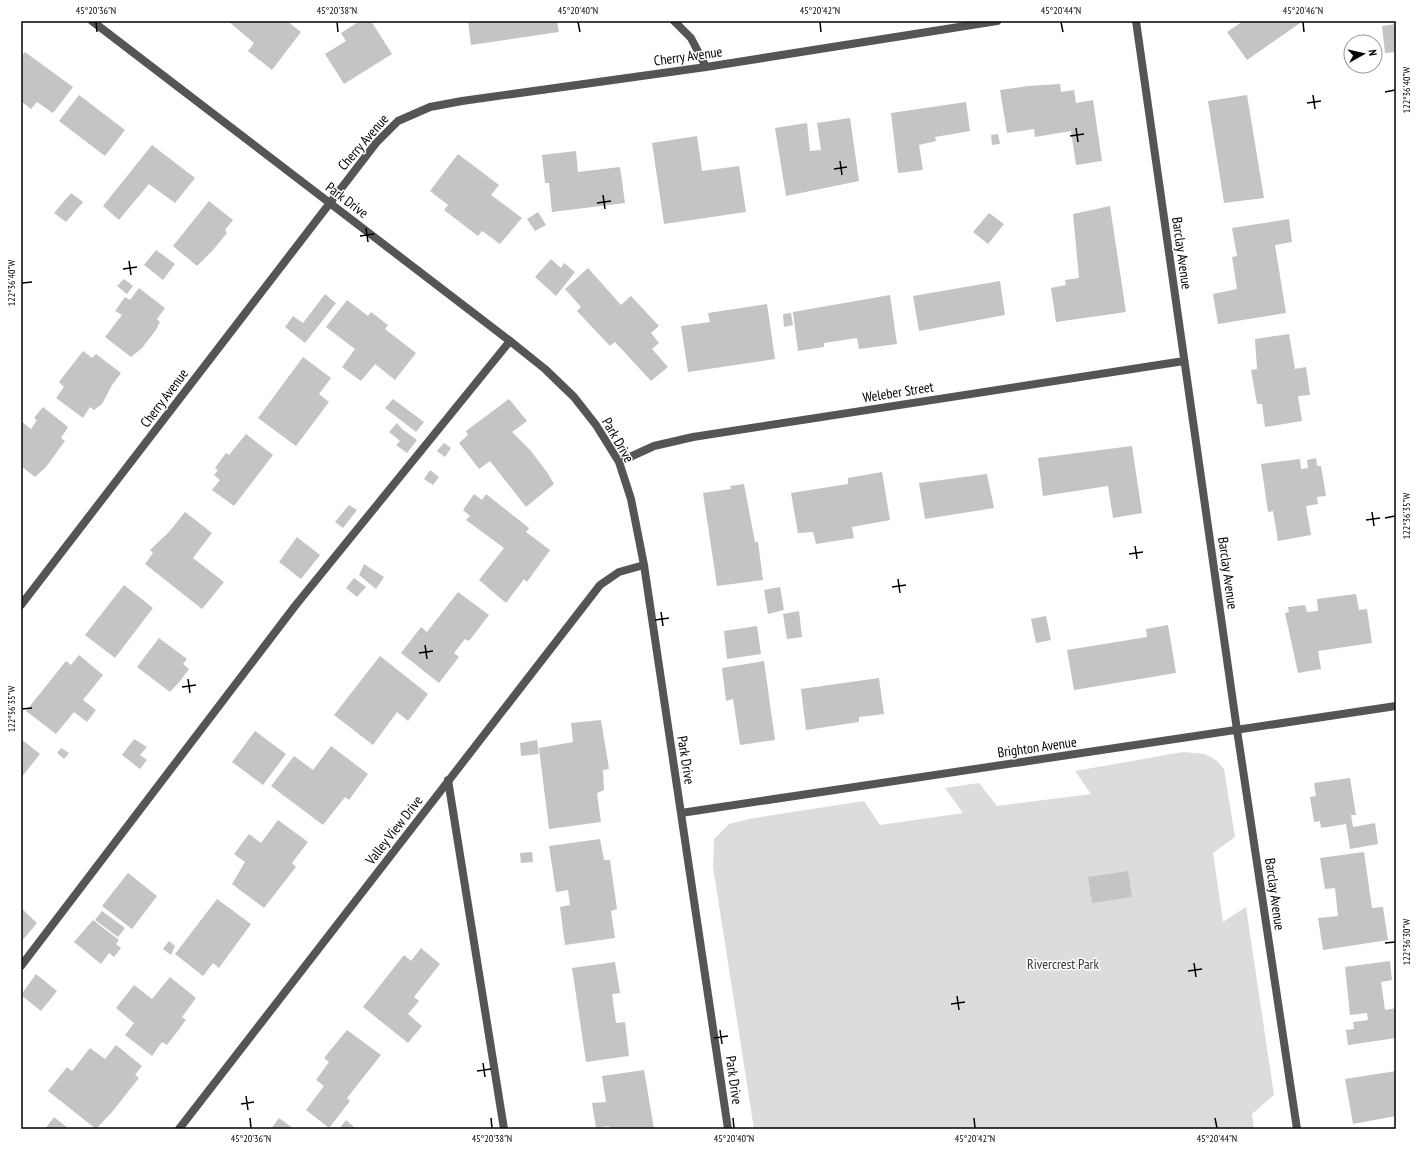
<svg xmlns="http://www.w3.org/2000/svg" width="1417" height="1150" font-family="'PT Sans Narrow',sans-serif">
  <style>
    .green { fill: #dcdcdc }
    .building { fill: #c4c4c4 }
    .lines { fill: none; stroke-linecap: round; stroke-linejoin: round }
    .lane { stroke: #555; stroke-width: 8 }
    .street { stroke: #555; stroke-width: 8 }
    .ticks { fill: none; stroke: #000; stroke-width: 1.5 }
    .labels { text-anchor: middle; stroke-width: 3; stroke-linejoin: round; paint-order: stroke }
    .street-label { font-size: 14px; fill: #000; stroke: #fff }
    .park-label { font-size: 14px; fill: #333; stroke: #fff }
    .neatline { fill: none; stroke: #000; stroke-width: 1.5 }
    .ticks-label { font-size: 10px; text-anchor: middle; fill: #000 }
  </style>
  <rect width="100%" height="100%" fill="#fff"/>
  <path class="green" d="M1183 752 1205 754 1216 760 1224 769 1235 837 1213 853 1223 922 1246 907 1274 1095 1252 1114 1254 1129H754L713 867 714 839 729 824 754 818 864 801 880 825 963 813 945 788 979 783 997 806 1091 794 1075 771Z"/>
  <path class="building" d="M228 21H287L301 32 272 70 248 51 254 43Z
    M360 21H371L392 54 344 84 325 54 346 41 341 33Z
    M468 21H557L559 32 471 45Z
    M1243 21H1303L1247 60 1227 32Z
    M1396 24V52L1385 53 1382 26Z
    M25 52 73 87 53 113 37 102 31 109 21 101V57Z
    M1060 84 1061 92 1074 90 1076 103 1093 100 1102 161 1076 165 1071 131 1035 137 1034 129 1007 133 1000 90 1028 86Z
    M79 95 125 130 105 156 59 121Z
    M1247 95 1264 198 1224 203 1208 101Z
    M966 102 970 131 935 137 936 141 919 145 923 170 898 173 891 113Z
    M850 118 859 181 786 196 775 128 807 123 810 151 821 150 817 123Z
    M998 134 1000 144 992 145 991 135Z
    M697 136 702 171 739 166 746 212 664 224 652 143Z
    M152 145 195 178 175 203 149 184 119 220 103 206Z
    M576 151 578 172 620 167 625 203 552 212 549 183H545L542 155Z
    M458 154 499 185 491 195 522 218 500 244 482 231 478 236 444 210 448 205 430 191Z
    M71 193 83 202 66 222 54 213Z
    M209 201 233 220 225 230 227 233 213 250 197 266 173 246Z
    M1110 206 1126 312 1056 322 1051 288 1066 285 1065 280 1079 278 1073 214Z
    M538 212 546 225 535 231 527 219Z
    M989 213 1004 224 988 244 973 232Z
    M1289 219 1292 242 1275 245 1286 313 1218 324 1213 294 1237 289 1232 257 1237 256 1232 228Z
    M156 250 175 264 163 280 144 265Z
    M551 259 561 268 564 263 575 272 556 296 535 277Z
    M588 268 621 305 631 296 659 326 651 333 659 343 652 349 668 367 651 381 615 342 610 346 577 311 581 307 565 289Z
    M124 279 133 286 127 294 117 286Z
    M1000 281 1005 315 919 331 913 296Z
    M139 288 165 308 157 319 160 322 156 330 142 348 131 357 105 337 122 315 115 311 125 297 130 300Z
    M325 294 336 303 305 343 285 327 293 316 303 323Z
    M890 295 897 344 859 349 857 338 824 343V347L798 351 793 312Z
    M347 300 368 316 371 312 388 325 385 329 416 353 395 380 375 364 361 381 342 367 355 349 326 327Z
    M767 304 775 359 688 372 681 326 710 322 708 313Z
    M791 313 793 325 784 327 783 314Z
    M1289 334 1295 369 1306 367 1310 395 1298 396 1302 421 1265 427 1262 404H1257L1251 370 1257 369 1255 339Z
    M83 351 92 358 96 354 121 373 112 385 102 404 94 410 90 407 83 418 56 398 64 387 59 382Z
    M303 357 331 378 319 394 329 402 296 446 258 418Z
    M393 399 424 422 416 432 385 408Z
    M509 399 527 421 512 432 530 450 547 472 554 484 526 507 490 461 479 469 459 443 468 435 466 431Z
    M43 407 68 427 61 438 65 441 46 467 35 477 21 466V421L31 429 37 420 34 418Z
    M397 423 402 429 417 440 407 453 396 445 400 441 389 432Z
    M246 434 273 455 234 506 212 490 220 480 214 475 218 470 215 468 226 453 229 455Z
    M444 443 451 448 445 457 437 451Z
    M1132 446 1142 513 1113 518 1108 486 1043 496 1038 458Z
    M1316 458 1317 466H1321L1326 496 1317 497 1318 504 1306 506 1311 535 1278 541 1273 511 1268 512 1261 464 1300 459 1301 469 1308 468 1307 460Z
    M430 470 439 477 433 485 424 479Z
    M882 472 890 520 852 527 854 538 816 544 813 532 798 533 791 493 848 484V478Z
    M987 474 994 508 925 519 919 483Z
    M744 484 755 542H758L763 580 717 586 703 493 731 489 730 486Z
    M474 494 482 500 486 494 529 528 526 532 550 550 527 582 524 579 506 603 479 580 504 548 466 520 470 516 463 510Z
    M349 505 357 510 343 528 335 522Z
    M185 512 212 533 193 558 224 582 202 609 145 564 153 553 150 550 169 532Z
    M297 537 320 555 301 579 279 562Z
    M364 564 384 577 376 589 359 575Z
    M354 578 366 587 357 597 346 588Z
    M124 585 153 608 115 658 85 635Z
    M780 587 784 610 768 614 764 590Z
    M458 592 489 615 469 641 465 639 454 653 459 657 439 683 401 653 421 627 427 632Z
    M1356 594 1359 610 1367 609 1372 643 1318 651 1321 669 1298 673 1285 613 1289 612 1288 607 1305 605 1307 612 1318 611 1317 599Z
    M799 611 802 637 787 639 783 614Z
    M1046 616 1051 640 1036 643 1031 619Z
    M1168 625 1176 673 1074 690 1067 650 1147 637 1146 629Z
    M757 626 761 654 727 659 724 631Z
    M159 638 187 659 183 664 189 669 181 680 170 692 137 667Z
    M79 655 103 675 83 700 96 710 87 722 74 712 56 734 26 711 66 661 71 665Z
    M380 656 428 694 408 721 397 712 373 745 334 715Z
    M764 661 775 740 740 745 733 699 726 701 722 668Z
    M879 678 884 714 859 717V722L806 730 801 689Z
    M601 720 609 769 603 770 604 790 597 793 601 822 549 829 539 748 573 742 571 723Z
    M255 731 286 754 263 785 232 762Z
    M21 739 40 754 21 778Z
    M134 739 147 747 140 755 147 760 140 769 122 755Z
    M537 740 539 754 521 756 520 743Z
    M331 746 368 774 349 800 345 797 323 825 271 786 294 756 313 770Z
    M61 748 69 753 64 759 57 753Z
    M1350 778 1356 815H1351L1353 827 1375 823 1378 844 1350 849 1346 824 1321 828 1320 821 1314 822 1310 797 1316 796 1314 783Z
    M278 820 308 842 292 863 296 867 264 908 232 884 245 862 234 854 249 834 261 843Z
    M600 839 604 860H610L617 909 611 911 615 938 565 945 560 907 570 905 568 890 556 892 549 846Z
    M532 852 533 862 521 863 520 853Z
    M1364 852 1372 908 1383 907 1388 940 1323 950 1318 918 1338 916 1335 888 1325 889 1320 858Z
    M1128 871 1132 897 1092 903 1088 877Z
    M128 873 157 896 132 929 102 906Z
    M217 899 251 924 219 968 213 963 203 976 175 954Z
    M21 908 37 923 21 942Z
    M102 911 125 928 118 937 95 920Z
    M93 920 119 940 116 944 121 948 114 957 109 953 101 964 74 942Z
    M169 941 175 946 171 955 163 949Z
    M421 948 440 964 414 997 419 1001 408 1014 422 1026 408 1043 363 1007 404 955 411 961Z
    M1390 961 1392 980 1381 982 1385 1010 1396 1008V1038L1348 1045 1346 1030 1354 1029 1353 1022 1368 1020 1367 1013 1350 1015 1345 967Z
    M615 962 620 993 612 994 616 1023 625 1022 629 1056 586 1062 572 968Z
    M36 974 57 991 41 1011 21 995Z
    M170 977 196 998 182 1017 186 1020 167 1045 162 1042 152 1056 125 1035 134 1023 116 1008 134 985 152 999Z
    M347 1030 381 1055 347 1098 350 1101 329 1128 306 1110 324 1086 316 1080 329 1062 324 1058Z
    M116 1045 142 1066 135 1075 139 1078 112 1112 96 1129 48 1091 67 1067 72 1071 90 1048 105 1059Z
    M644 1070 654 1129H610L609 1126 596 1128 592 1103 606 1102 602 1076Z
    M1396 1071V1116L1353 1124 1345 1079Z
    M54 1117 69 1129H45Z
    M279 1118 294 1129H271Z
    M346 1120 354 1127 353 1129H339Z"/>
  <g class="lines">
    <path class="lane" d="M448 780 504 1129
      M21 966 295 606 510 341"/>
    <path class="street" d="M92 21 510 341 545 369 574 397 596 425 619 462 631 499 644 565 728 1129
      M674 21 691 38 706 67
      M1136 21 1237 730 1297 1129
      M619 462 654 446 693 437 1184 361
      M21 605 376 143 398 121 430 107 462 101 706 67 997 21
      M681 813 1396 706
      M179 1129 600 585 619 572 644 565"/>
  </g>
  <path class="ticks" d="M96 22 97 32M337 22 338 32M578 22 580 32M820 22 821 32M1061 22 1063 32M1303 22 1304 32M1385 92 1395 90M1313 95 1315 109M1307 103 1321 101M1076 128 1078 142M1070 136 1084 134M840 161 842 175M834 169 847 167M603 195 605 209M597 203 611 201M366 228 368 242M360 236 374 234M129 261 131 275M123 269 137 267M22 283 32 282M1372 512 1374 526M1385 518 1395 516M1366 520 1380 518M1135 546 1137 559M1129 554 1143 552M898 579 900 593M892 587 906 585M661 612 663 626M655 620 669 618M425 645 427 659M419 653 433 651M188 679 190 693M182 687 196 685M22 709 32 708M1385 943 1395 942M1194 963 1196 977M1188 971 1202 969M957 996 959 1010M951 1004 965 1002M720 1030 722 1044M714 1038 728 1036M483 1063 485 1077M477 1071 491 1069M246 1096 248 1110M241 1104 254 1102M250 1118 251 1128M491 1118 492 1128M733 1118 734 1128M974 1118 975 1128M1215 1118 1217 1128"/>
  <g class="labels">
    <g class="street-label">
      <text transform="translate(688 56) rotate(-8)" y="5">Cherry Avenue</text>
      <text transform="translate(363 142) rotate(-49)" y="5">Cherry Avenue</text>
      <text transform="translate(347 200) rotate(37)" y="5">Park Drive</text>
      <text transform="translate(1182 253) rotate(82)" y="5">Barclay Avenue</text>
      <text transform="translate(898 392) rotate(-9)" y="5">Weleber Street</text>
      <text transform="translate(164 398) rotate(-53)" y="5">Cherry Avenue</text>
      <text transform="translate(618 440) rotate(60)" y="5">Park Drive</text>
      <text transform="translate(1228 573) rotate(82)" y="5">Barclay Avenue</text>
      <text transform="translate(1037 747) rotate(-8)" y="5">Brighton Avenue</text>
      <text transform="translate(686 760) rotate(81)" y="5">Park Drive</text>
      <text transform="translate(394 830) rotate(-52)" y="5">Valley View Drive</text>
      <text transform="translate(1275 894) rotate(82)" y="5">Barclay Avenue</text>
      <text transform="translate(734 1080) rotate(82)" y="5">Park Drive</text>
    </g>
    <g class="park-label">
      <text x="1063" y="969">Rivercrest Park</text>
    </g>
  </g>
  <rect width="1417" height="1150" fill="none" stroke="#ffffff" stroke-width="44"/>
  <g transform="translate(1363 54) rotate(82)"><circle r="19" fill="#ffffff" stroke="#999999"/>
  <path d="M0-3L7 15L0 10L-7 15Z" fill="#000000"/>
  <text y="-6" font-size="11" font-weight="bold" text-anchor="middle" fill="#000000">N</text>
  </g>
  <rect x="22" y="22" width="1373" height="1106" class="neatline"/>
  <g class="ticks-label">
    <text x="96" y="14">45°20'36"N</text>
    <text x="337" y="14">45°20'38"N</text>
    <text x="578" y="14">45°20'40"N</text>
    <text x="820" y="14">45°20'42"N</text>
    <text x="1061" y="14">45°20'44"N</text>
    <text x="1303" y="14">45°20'46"N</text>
    <text transform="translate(1406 90) rotate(-90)" y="4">122°36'40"W</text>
    <text transform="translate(11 283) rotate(-90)" y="4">122°36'40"W</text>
    <text transform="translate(1406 516) rotate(-90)" y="4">122°36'35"W</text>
    <text transform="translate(11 709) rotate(-90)" y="4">122°36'35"W</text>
    <text transform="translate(1406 942) rotate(-90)" y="4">122°36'30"W</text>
    <text x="251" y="1142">45°20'36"N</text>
    <text x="492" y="1142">45°20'38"N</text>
    <text x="734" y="1142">45°20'40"N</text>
    <text x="975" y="1142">45°20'42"N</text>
    <text x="1217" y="1142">45°20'44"N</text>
  </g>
</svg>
